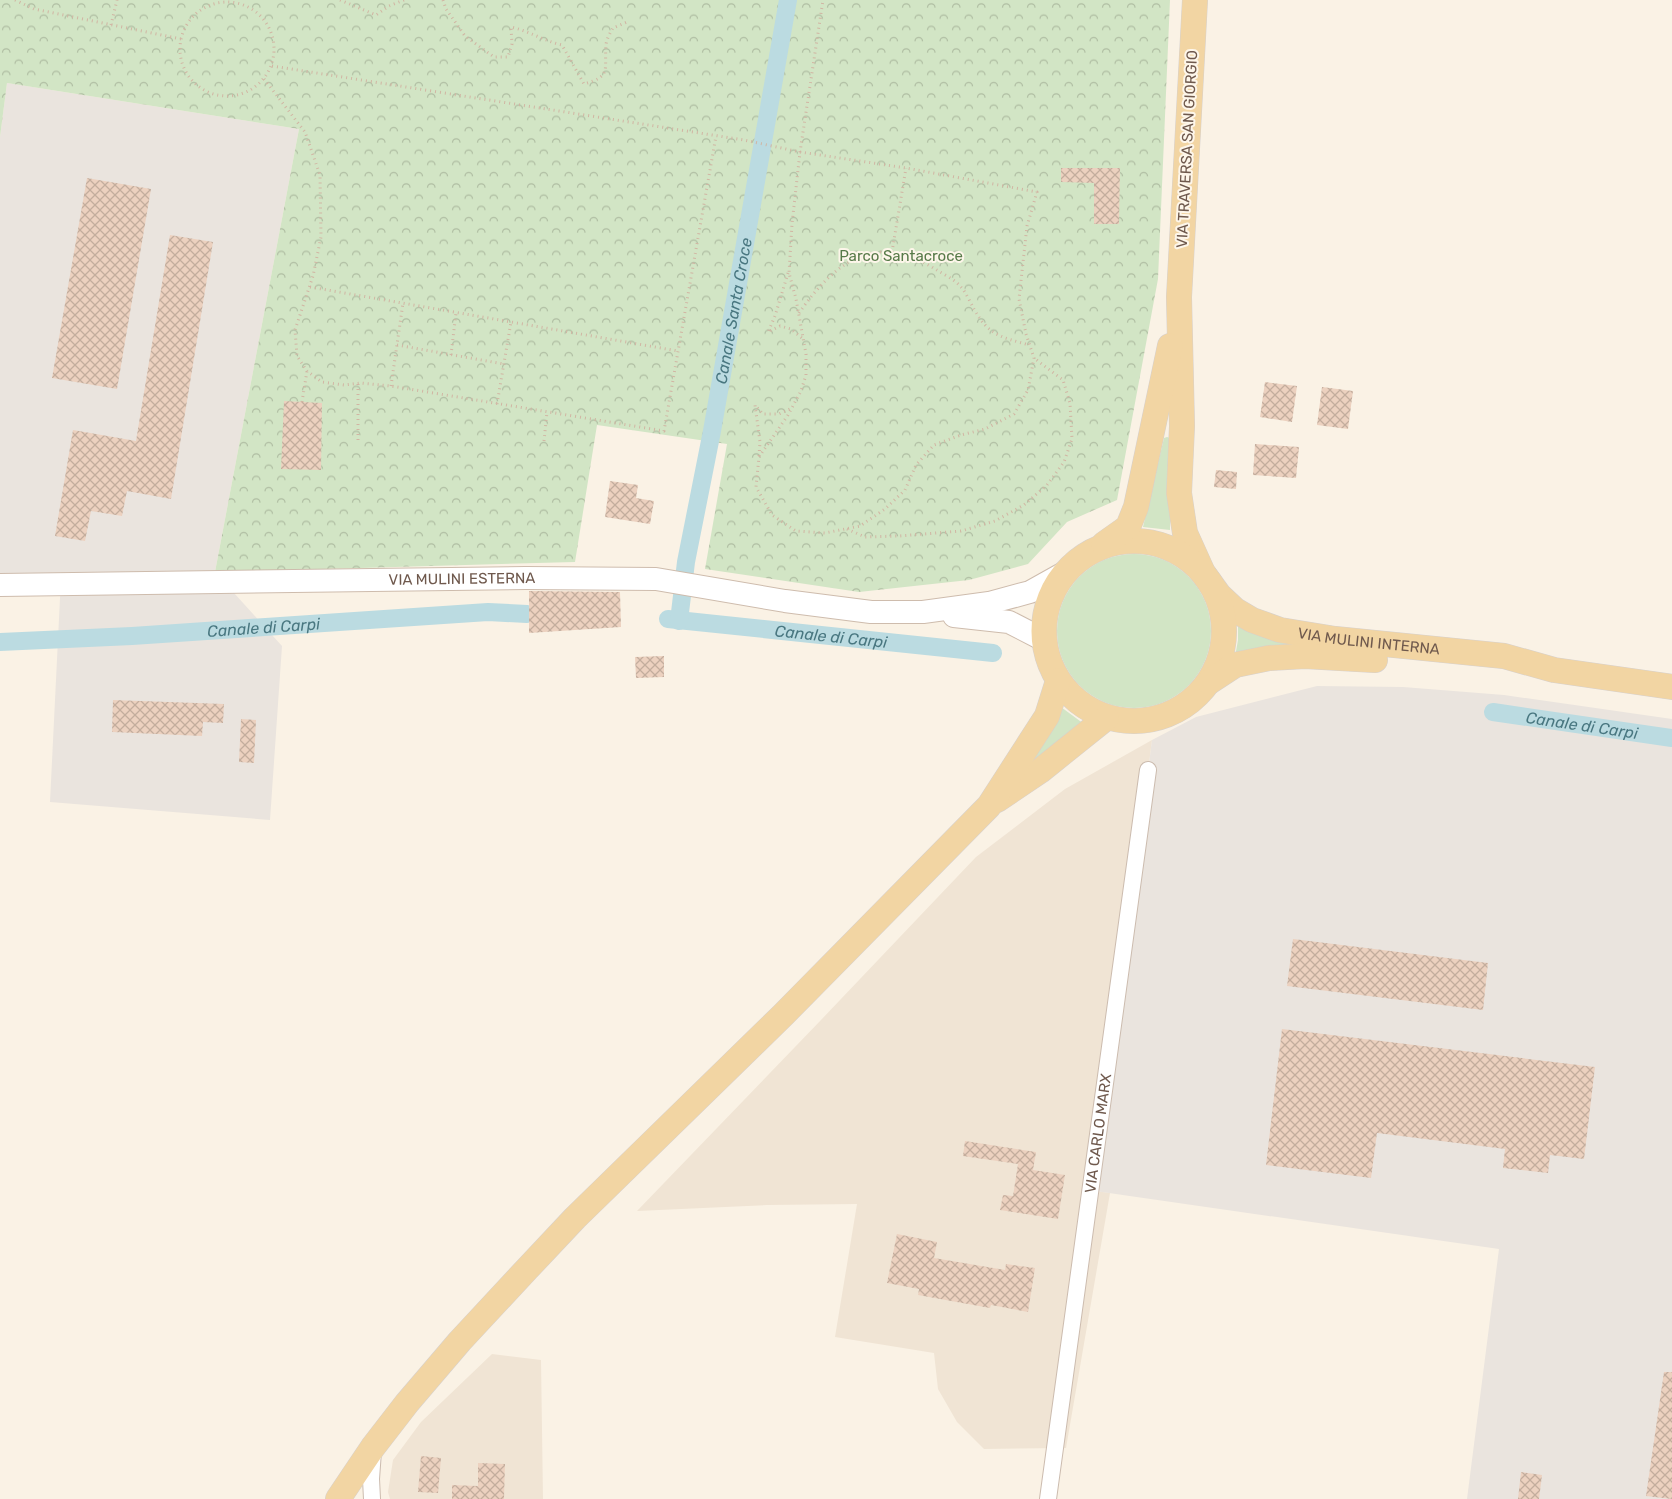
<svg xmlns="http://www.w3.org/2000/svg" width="1672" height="1499" font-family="Rubik,sans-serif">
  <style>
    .residential { fill: #f0e4d4 }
    .industrial { fill: #eae4de }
    .grass { fill: #d2e5c5 }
    .park { fill: url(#park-crowns) }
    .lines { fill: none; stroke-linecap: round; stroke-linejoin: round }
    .canal { stroke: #bbdbe1; stroke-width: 18 }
    .building { fill: url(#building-cross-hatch) }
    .street-casing { stroke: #ccbcaf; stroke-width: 18 }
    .secondary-casing { stroke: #cebcad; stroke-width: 24 }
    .primary-casing { stroke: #d7d1cd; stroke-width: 26 }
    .path { stroke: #d1b5a3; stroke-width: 3; stroke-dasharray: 1 4; stroke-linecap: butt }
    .street { stroke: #fff; stroke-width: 16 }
    .secondary { stroke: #fff; stroke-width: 22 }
    .primary { stroke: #f2d5a3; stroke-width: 25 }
    .labels { text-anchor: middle; stroke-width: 4; stroke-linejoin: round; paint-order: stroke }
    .street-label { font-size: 15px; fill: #6f594d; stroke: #fdf6ea }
    .park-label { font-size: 15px; fill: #577a49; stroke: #fdf6ea }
    .water-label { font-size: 16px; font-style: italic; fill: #497780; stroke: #fdf6ea }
  </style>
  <defs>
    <pattern id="park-crowns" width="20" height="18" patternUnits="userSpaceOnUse" patternTransform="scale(1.25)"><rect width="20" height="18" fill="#d2e5c5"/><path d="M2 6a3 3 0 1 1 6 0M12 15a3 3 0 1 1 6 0" fill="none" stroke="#afbda2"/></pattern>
    <pattern id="building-cross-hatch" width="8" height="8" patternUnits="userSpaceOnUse" patternTransform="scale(1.25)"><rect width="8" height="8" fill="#ecd1bf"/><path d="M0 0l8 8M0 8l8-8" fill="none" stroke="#c3ad9d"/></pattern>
  </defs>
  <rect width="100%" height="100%" fill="#faf2e5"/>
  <path class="residential" d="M1152 740 1095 1191 1110 1193 1066 1448 984 1449 957 1422 938 1389 934 1353 835 1337 857 1204 767 1205 637 1211 821 1020 976 857 1065 789Z
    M492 1354 541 1360 543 1499H390L388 1492 393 1460 421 1422Z"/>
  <path class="industrial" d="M7 83 299 129 215 572 282 646 270 820 50 802 61 578 0 579V137Z
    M1317 686 1403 687 1504 695 1672 719V1499H1467L1499 1249 1095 1191 1152 740 1196 717Z"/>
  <path class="grass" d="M1167 437 1170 438V530L1143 527 1164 438Z
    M1057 631a77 77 0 1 1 154 0a77 77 0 1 1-154 0Z
    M1238 625 1298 643 1235 657 1238 640Z
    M1061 707 1084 724 1036 762 1034 758Z"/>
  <path class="park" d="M0 0H1170L1158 279 1117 500 1067 522 1028 564 969 580 859 592 705 569 727 444 597 425 575 562 215 572 299 129 7 83 0 137Z"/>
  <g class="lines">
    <g class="canal">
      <path id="s1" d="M668 619 993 653"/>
      <path id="s2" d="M679 621 686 562 712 431 788 0"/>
      <path id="s3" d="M0 642 132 636 488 612 527 614"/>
      <path id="s4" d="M1493 712 1672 738"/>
    </g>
  </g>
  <path class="building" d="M1061 168H1120L1119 224H1094V183L1061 182Z
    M87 178 151 189 117 389 52 378Z
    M170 235 213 242 171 499 127 491 122 516 91 511 85 541 55 536 73 430 136 441Z
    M1265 382 1297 386 1292 422 1260 417Z
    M1322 387 1353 391 1348 429 1317 425Z
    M284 401 322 403 321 470 281 469Z
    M1255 444 1299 447 1296 478 1253 475Z
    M1216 470 1237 472 1236 489 1214 487Z
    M610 481 638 485 636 498 654 501 650 524 605 517Z
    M529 591 620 592 621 627 529 633Z
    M664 656V677L636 678 635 657Z
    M113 700 224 704 223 723 203 722 202 736 112 732Z
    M241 719 256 720 254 763 239 762Z
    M1293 939 1488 963 1483 1010 1287 986Z
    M1282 1029 1595 1067 1584 1159 1550 1155 1548 1173 1503 1168 1505 1149 1377 1133 1371 1178 1266 1165Z
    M965 1141 1036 1152 1033 1170 1065 1175 1058 1219 1000 1210 1003 1195 1013 1196 1018 1164 963 1156Z
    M897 1234 937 1242 934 1258 1005 1270 1006 1264 1035 1268 1028 1312 991 1305 990 1308 918 1295 919 1289 887 1283Z
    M1664 1372H1672V1499L1646 1496Z
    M421 1456 441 1458 438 1493 418 1492Z
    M478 1463 505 1464 504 1499H452V1485L478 1486Z
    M1521 1472 1542 1475 1539 1499H1518Z"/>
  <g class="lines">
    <defs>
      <g id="street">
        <path d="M372 1499 371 1479 373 1451"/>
        <path id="s5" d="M1048 1499 1148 770"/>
      </g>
      <g id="secondary">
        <path id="s6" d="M0 585 526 578 656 579 785 601 871 612H923L989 603 1030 592 1064 573"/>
        <path d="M954 616 1009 622 1044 640"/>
      </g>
      <g id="primary">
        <path id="s7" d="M1195 0 1179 297 1182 426 1179 493 1185 533 1203 573 1219 595 1235 610 1252 620 1280 630 1335 639 1504 656 1554 670 1672 687"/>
        <circle cx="1134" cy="631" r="90"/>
        <path d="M1104 544 1128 527 1136 507 1170 346"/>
        <path d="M1209 682 1235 665 1269 658 1305 656 1375 660"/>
        <path d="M997 800 1040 771 1106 718"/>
        <path d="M338 1499 373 1447 407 1403 460 1341 527 1269 575 1218 783 1015 989 806 1047 716 1058 681"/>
      </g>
    </defs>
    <use href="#street" class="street-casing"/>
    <use href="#secondary" class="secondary-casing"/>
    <use href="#primary" class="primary-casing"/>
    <path class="path" d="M15 0 34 9 181 39
      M340 0 376 15 389 6 404 0
      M443 0 446 9 465 36 494 57H508L512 44 511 27C529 31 544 41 562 45L584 84C612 76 604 70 606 46 606 40 610 33 613 28L627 22
      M180 49a47 47 0 1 1 94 0a47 47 0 1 1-94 0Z
      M111 25 117 0
      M272 66 744 140 800 152 906 168 1037 192 1027 226 1019 299 1026 334 1034 358 1028 390 1014 414 985 429 961 435 934 445 916 465 905 490 885 509 860 526 825 533 796 531 772 515 756 487 759 457 788 415 801 391 806 375V354L796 299 789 273 792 224 800 152 823 0
      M264 79 305 132 320 175 321 237 313 276 295 330 297 356 307 371 322 382 344 385 361 383 391 386 664 431 716 136
      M892 252 906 168
      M788 273 775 316 768 332 780 326 791 329 803 339
      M310 287 678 351
      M799 313C834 263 875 230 935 269 943 274 954 279 960 286 966 292 970 302 974 309 989 336 1001 337 1029 345
      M397 345 504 364
      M451 355 456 313
      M391 386 403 303
      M302 402 307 371
      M497 404 511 322
      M358 440V384
      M544 441 547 412
      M759 456 760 442 755 405 763 414H779L790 409
      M847 529 865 537 899 536 961 531 995 521 1024 505 1047 485 1064 462 1072 439 1070 403 1063 380 1034 358"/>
    <use href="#street" class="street"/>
    <use href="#secondary" class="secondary"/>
    <use href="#primary" class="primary"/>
  </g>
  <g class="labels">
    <g class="street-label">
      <text transform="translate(1187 149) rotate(-87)" y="5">VIA TRAVERSA SAN GIORGIO</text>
      <text dy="5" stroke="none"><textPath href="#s6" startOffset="462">VIA MULINI ESTERNA</textPath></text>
      <text dy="5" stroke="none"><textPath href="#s7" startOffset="766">VIA MULINI INTERNA</textPath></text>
      <text dy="5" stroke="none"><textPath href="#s5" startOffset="369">VIA CARLO MARX</textPath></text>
    </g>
    <g class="park-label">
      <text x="901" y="261">Parco Santacroce</text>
    </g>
    <g class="water-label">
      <text dy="6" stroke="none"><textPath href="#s2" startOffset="315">Canale Santa Croce</textPath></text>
      <text dy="6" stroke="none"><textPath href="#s3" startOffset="264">Canale di Carpi</textPath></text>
      <text dy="6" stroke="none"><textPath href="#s1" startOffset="164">Canale di Carpi</textPath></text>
      <text dy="6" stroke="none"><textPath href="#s4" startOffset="90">Canale di Carpi</textPath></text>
    </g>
  </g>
</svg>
